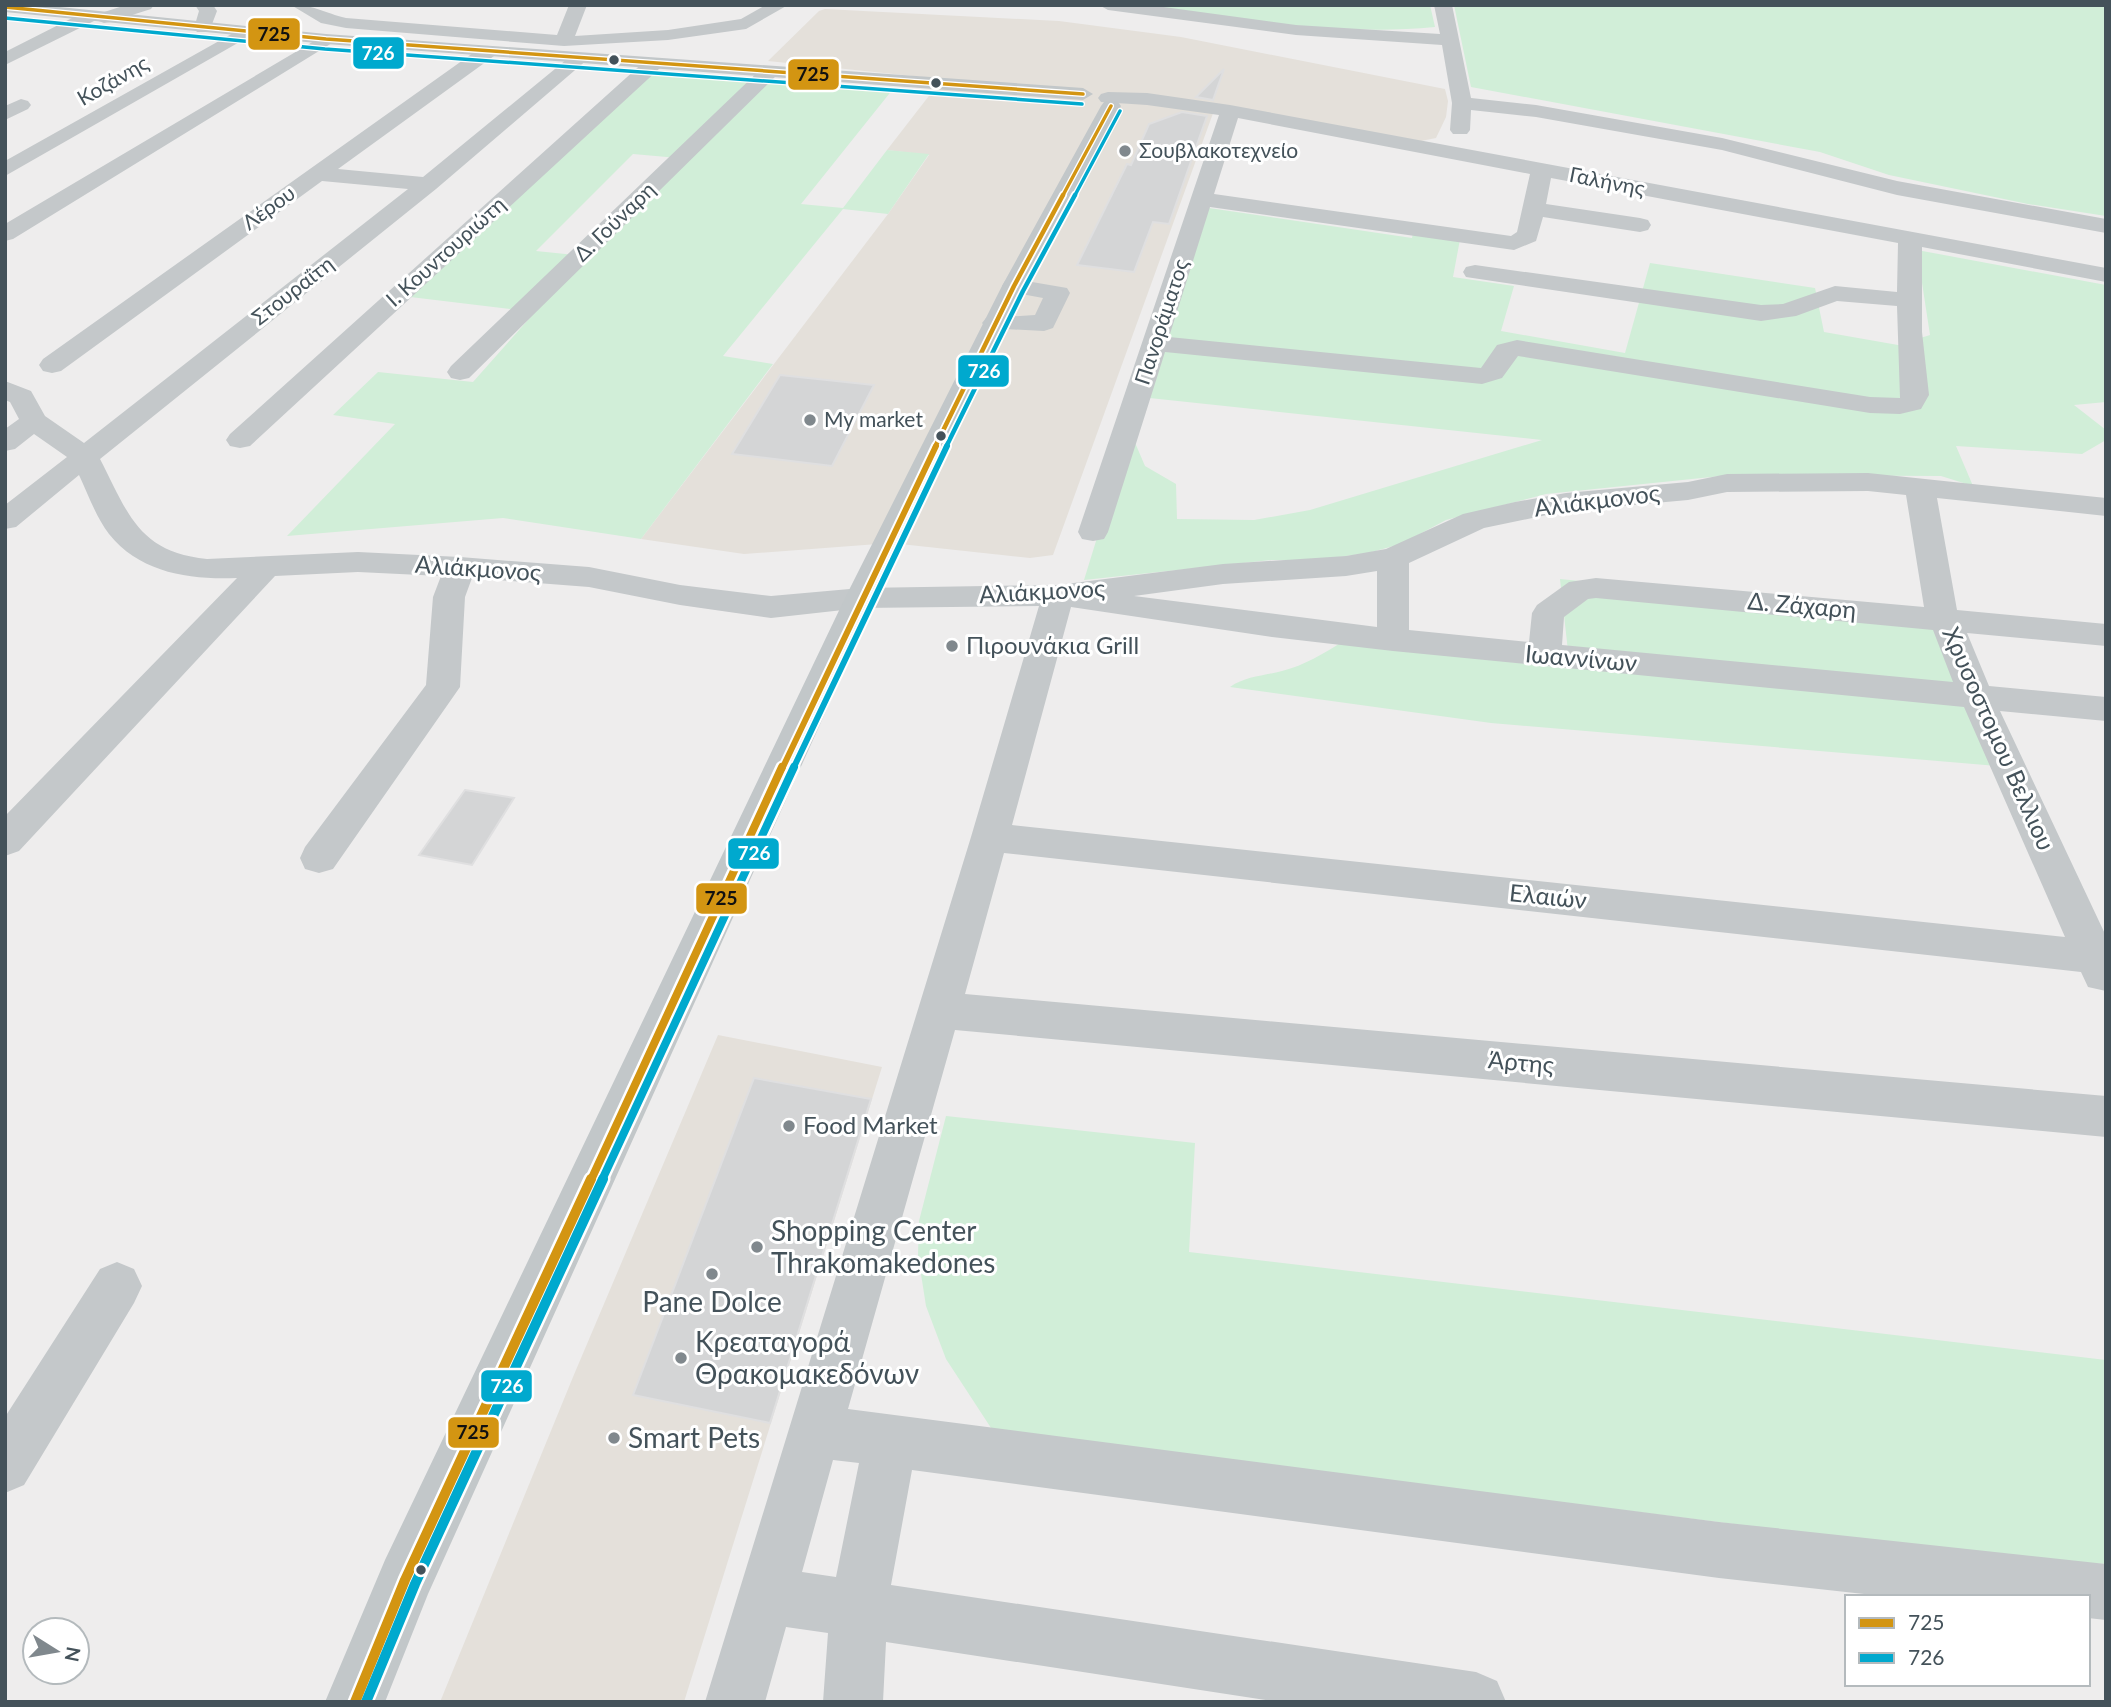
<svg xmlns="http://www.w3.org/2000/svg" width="2111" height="1707" font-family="Lato,sans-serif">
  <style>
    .commercial { fill: #e4e0da }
    .green { fill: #d1eed8; fill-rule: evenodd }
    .building { fill: #d4d5d6; stroke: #dfdfe0; stroke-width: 2 }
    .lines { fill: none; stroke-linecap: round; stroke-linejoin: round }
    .minor { fill: #c4c8ca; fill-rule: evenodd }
    .major { fill: #c2c7c9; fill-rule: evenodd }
    .bus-1-far4-casing { stroke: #fff; stroke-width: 6 }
    .bus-1-far3-casing { stroke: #fff; stroke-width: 8 }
    .bus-1-far2-casing { stroke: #fff; stroke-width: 10 }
    .bus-1-far1-casing { stroke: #fff; stroke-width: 13 }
    .bus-1-casing { stroke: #fff; stroke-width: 15 }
    .bus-2-far4-casing { stroke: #fff; stroke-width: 6 }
    .bus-2-far3-casing { stroke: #fff; stroke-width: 8 }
    .bus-2-far2-casing { stroke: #fff; stroke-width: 10 }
    .bus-2-far1-casing { stroke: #fff; stroke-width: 13 }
    .bus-2-casing { stroke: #fff; stroke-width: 15 }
    .bus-1-far4 { stroke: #d39512; stroke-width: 3.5 }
    .bus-1-far3 { stroke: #d39512; stroke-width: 4.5 }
    .bus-1-far2 { stroke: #d39512; stroke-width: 6 }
    .bus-1-far1 { stroke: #d39512; stroke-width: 8 }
    .bus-1 { stroke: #d39512; stroke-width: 10 }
    .bus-2-far4 { stroke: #00a9ce; stroke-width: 3.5 }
    .bus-2-far3 { stroke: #00a9ce; stroke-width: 4.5 }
    .bus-2-far2 { stroke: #00a9ce; stroke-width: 6 }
    .bus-2-far1 { stroke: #00a9ce; stroke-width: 8 }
    .bus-2 { stroke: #00a9ce; stroke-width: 10 }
    .bus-dot { fill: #44525a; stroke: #fff; stroke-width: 2.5 }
    .poi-dot { fill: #80888d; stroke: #fff; stroke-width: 2.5 }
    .labels { text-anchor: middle; stroke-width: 6; stroke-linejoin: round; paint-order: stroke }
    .far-street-label { font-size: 21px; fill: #44525a; stroke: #fff }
    .far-poi-label { font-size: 21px; fill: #44525a; stroke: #fff; text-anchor: start }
    .street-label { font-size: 24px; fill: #44525a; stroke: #fff }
    .poi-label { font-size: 24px; fill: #44525a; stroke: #fff; text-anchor: start }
    .near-poi-label { font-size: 28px; fill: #44525a; stroke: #fff; text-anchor: start }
    .line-badge { stroke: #fff; stroke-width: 2.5 }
    .badge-label { font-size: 19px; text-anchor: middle; font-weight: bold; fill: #fff }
    .pale-badge-label { font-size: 19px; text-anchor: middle; font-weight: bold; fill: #111 }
  </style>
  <rect width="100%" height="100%" fill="#eeeded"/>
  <path class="commercial" d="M825 9 1059 21 1181 37 1445 89 1448 101 1446 117 1436 138 1421 141 1216 105 1053 555 1030 558 891 543 744 554 641 539 888 214 929 155 887 150 942 79 768 61 819 11Z
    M718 1035 882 1067 684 1702H440L573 1377Z"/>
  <path class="green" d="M1132 5H1430L1435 27C1334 37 1232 17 1132 5Z
    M1454 5H2106V216L2028 204 1889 175 1820 152 1471 87Z
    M650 72 893 89 801 204 843 208 887 150 929 154 888 214 843 209 723 356 773 364 641 539 503 518 287 536 395 424 333 415 378 372 473 382 535 312 402 296ZM633 154 678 158 585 256 536 251Z
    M1209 208 1412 238 1414 228 1461 234 1453 277 1514 286 1501 331 1625 353 1650 263 1815 288 1824 332 1898 345 1930 335 1917 250 2106 285V402L2074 405 2106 430V440L2082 454 1956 446 1973 486 1941 476 1731 475 1546 494 1446 520 1401 544 1368 553 1317 560H1271L1084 580 1130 431 1145 466 1176 484 1177 519 1254 520 1310 510 1542 440 1140 397Z
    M1560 579 1932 616 1997 766 1491 723 1230 687C1246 676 1264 676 1282 671 1305 665 1323 654 1342 642L1570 669Z
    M946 1116 1195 1143 1189 1252 2106 1360V1564L1997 1557 993 1431 946 1359 926 1306 918 1255 919 1221Z"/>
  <path class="building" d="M1224 69 1213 100 1196 97Z
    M1182 112 1207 116 1169 224 1153 222 1134 272 1077 265 1127 164 1131 165 1149 124Z
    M780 375 874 385 832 466 732 454Z
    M465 790 514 798 472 865 419 855Z
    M754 1078 871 1099 770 1423 633 1395Z"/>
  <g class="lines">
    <path class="minor" d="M126 5H154L151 9 110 22 104 23 96 20 5 65V52L84 12 90 11 98 14Z
      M195 5H213L217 11 209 32H197L194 28 199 11Z
      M291 5C316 5 324 13 346 18L557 35 569 5H587L575 36 668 30 741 19 766 5H788L746 29 668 40 564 46 346 28 321 23Z
      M1099 5H1149L1296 25 1440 34 1434 5H1452L1471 98 1536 105 1722 138 1897 181 2106 219V233L1897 195 1722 150 1536 117 1471 110 1470 130 1467 134H1453L1450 130 1452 103 1442 45 1296 35 1108 10Z
      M244 27 253 32 250 36 5 176V161Z
      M326 34 335 39 332 43 13 239 5 241V224Z
      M487 46 496 52 494 56 338 169 423 177 572 55 579 53 588 59 436 189 100 459C128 513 138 552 207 559L358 552 460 557 589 567 680 585 771 596 861 588 1058 585 1223 564 1346 556 1386 549 1463 514 1515 502 1566 493 1688 482 1727 474 1868 473 2106 498V516L1937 498 1957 610 2106 624V646L1967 633 1989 686 2106 697V721L2000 711 2106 936V991L2088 987 2081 972 1004 853 965 994 2106 1096V1137L955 1030 848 1409 1719 1522 2106 1564V1620L2088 1618V1597H1891L1719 1578 912 1470 891 1585 1476 1672 1497 1681 1506 1702H1279L886 1642 883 1702H823L828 1633 786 1627 765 1702H705L971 837 1039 606 861 608 771 618 680 605 589 587 472 578 465 597 460 687 333 869 319 873 305 869 300 858 305 847 426 685 433 597 441 576 358 572 275 576 19 851 5 856V816L237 578C190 580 140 573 109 534 96 517 88 494 79 475L16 527 5 529V505L67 457 34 434 15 449 5 451V429L19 419 10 402 5 400V381L31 391 45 416 84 443 408 189 322 181 61 371 52 373 43 371 39 365 43 359 480 48ZM1868 491 1906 495 1924 607 1596 578 1569 582 1537 605 1532 613 1529 642 1409 630V563L1484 528 1566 511 1688 500 1727 492ZM1377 571V627L1134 596 1223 584 1346 576ZM1596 598 1933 630 1953 682 1562 645 1564 617 1588 599ZM1071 607 1272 637 1393 651 1964 707 2065 937 1012 825ZM833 1460 859 1463 836 1577 802 1572Z
      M653 58 662 64 660 68 250 446 240 448 230 446 226 440 230 434 646 60Z
      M769 66 779 72 776 76 469 378 460 380 451 378 447 372 451 366 762 68Z
      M1108 92 1147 93 1230 105 2106 268V282L1922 247V332L1929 395 1921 409 1900 414 1870 413 1518 356 1502 378 1482 384 1165 352 1108 532 1104 539 1093 541 1082 539 1078 532 1219 115 1147 105 1101 102 1098 98 1101 94ZM1238 118 1530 174 1517 232 1511 236 1214 194ZM1551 178 1898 243 1897 292 1835 286 1783 304 1761 305 1475 265 1466 267 1463 272 1466 277 1761 321 1796 316 1837 301 1897 306 1900 398 1870 397 1517 340 1497 345 1481 368 1169 337 1210 207 1514 250 1536 241 1543 217 1640 232 1648 230 1651 225 1648 220 1640 218 1546 204Z
      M21 99 28 101 31 105 28 109 5 120V106Z
      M1014 279 1067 288 1070 293 1053 328 1044 331 986 328 982 323 986 318 1035 315 1043 298 1005 291 1002 286 1005 281Z
      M117 1262 134 1269 142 1286 134 1303 24 1485 5 1493V1417L100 1269Z"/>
    <path class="major" d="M5 5H40L326 34 1083 88 1093 94 1083 100 326 44 5 12Z
      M1111 100 1118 102 1121 106 1026 286 877 598 428 1594 385 1702H325L385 1560 845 598 1002 286 1101 106 1104 102Z"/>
    <defs>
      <path id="bus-1-far4" d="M5 7 326 39 1083 94
        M1062 197 1111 106"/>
      <path id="bus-1-far3" d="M935 447 1014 286 1063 195"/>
      <path id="bus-1-far2" d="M782 769 936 446"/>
      <path id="bus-1-far1" d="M591 1180 782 767"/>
      <path id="bus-1" d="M355 1702 405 1580 591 1179"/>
      <path id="bus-2-far4" d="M5 18 325 49 1082 104
        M1074 197 1120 111"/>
      <path id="bus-2-far3" d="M946 447 1023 291 1075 195"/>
      <path id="bus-2-far2" d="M793 769 947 446"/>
      <path id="bus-2-far1" d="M602 1180 794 767"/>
      <path id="bus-2" d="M366 1702 415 1584 603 1179"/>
    </defs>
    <use href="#bus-1-far4" class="bus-1-far4-casing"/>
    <use href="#bus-1-far3" class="bus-1-far3-casing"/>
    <use href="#bus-1-far2" class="bus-1-far2-casing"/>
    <use href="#bus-1-far1" class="bus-1-far1-casing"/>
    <use href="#bus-1" class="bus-1-casing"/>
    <use href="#bus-2-far4" class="bus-2-far4-casing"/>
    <use href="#bus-2-far3" class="bus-2-far3-casing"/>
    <use href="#bus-2-far2" class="bus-2-far2-casing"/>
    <use href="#bus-2-far1" class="bus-2-far1-casing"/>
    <use href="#bus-2" class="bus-2-casing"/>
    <use href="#bus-1-far4" class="bus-1-far4"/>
    <use href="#bus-1-far3" class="bus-1-far3"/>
    <use href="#bus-1-far2" class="bus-1-far2"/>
    <use href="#bus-1-far1" class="bus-1-far1"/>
    <use href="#bus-1" class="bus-1"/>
    <use href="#bus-2-far4" class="bus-2-far4"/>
    <use href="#bus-2-far3" class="bus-2-far3"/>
    <use href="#bus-2-far2" class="bus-2-far2"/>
    <use href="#bus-2-far1" class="bus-2-far1"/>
    <use href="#bus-2" class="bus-2"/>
  </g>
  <g class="bus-dot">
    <circle cx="614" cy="60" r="6"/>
    <circle cx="936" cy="83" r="6"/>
    <circle cx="941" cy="436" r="6"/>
    <circle cx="421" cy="1570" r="6"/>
  </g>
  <g class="poi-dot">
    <circle cx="1125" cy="151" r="7"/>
    <circle cx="810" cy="420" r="7"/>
    <circle cx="952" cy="646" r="7"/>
    <circle cx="789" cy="1126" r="7"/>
    <circle cx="757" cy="1247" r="7"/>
    <circle cx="712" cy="1274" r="7"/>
    <circle cx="681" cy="1358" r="7"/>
    <circle cx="614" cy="1438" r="7"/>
  </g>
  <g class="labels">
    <g class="far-street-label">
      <text transform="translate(113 81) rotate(-30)" y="7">Κοζάνης</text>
      <text transform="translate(1607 182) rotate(11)" y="7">Γαλήνης</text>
      <text transform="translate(269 208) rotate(-36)" y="7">Λέρου</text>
      <text transform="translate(615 222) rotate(-44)" y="7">Δ. Γούναρη</text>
      <text transform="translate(446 252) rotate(-42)" y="7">Ι. Κουντουριώτη</text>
      <text transform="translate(293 291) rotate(-38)" y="7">Στουραΐτη</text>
      <text transform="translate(1162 322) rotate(-72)" y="7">Πανοράματος</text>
    </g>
    <g class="far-poi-label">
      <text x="1139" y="158">Σουβλακοτεχνείο</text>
      <text x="824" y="427">My market</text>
    </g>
    <g class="street-label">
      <text transform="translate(1597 501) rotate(-7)" y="8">Αλιάκμονος</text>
      <text transform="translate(478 569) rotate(4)" y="8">Αλιάκμονος</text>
      <text transform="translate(1042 592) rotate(-3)" y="8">Αλιάκμονος</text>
      <text transform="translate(1802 606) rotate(5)" y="8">Δ. Ζάχαρη</text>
      <text transform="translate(1581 659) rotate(5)" y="8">Ιωαννίνων</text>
      <text transform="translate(1998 739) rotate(66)" y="8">Χρυσοστομου Βελλιου</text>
      <text transform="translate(1548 897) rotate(6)" y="8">Ελαιών</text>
      <text transform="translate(1521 1063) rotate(5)" y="8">Άρτης</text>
    </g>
    <g class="poi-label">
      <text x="966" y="654">Πιρουνάκια Grill</text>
      <text x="803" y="1134">Food Market</text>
    </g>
    <g class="near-poi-label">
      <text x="771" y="1241">Shopping Center<tspan x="771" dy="32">Thrakomakedones</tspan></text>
      <text x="712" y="1312" text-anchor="middle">Pane Dolce</text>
      <text x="695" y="1352">Κρεαταγορά<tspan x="695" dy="32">Θρακομακεδόνων</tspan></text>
      <text x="628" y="1448">Smart Pets</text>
    </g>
  </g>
  <g class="line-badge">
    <rect x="247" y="17" width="54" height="34" rx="7" fill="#d39512"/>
    <rect x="352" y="36" width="53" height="34" rx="7" fill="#00a9ce"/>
    <rect x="787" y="58" width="53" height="33" rx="7" fill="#d39512"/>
    <rect x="957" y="354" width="53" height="34" rx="7" fill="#00a9ce"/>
    <rect x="727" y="837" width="53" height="33" rx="7" fill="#00a9ce"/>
    <rect x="695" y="882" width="53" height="33" rx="7" fill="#d39512"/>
    <rect x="480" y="1369" width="53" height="34" rx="7" fill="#00a9ce"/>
    <rect x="447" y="1416" width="53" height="33" rx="7" fill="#d39512"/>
  </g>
  <g class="badge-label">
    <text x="378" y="60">726</text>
    <text x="984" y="378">726</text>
    <text x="754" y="860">726</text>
    <text x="507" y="1393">726</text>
  </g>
  <g class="pale-badge-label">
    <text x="274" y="41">725</text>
    <text x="813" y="81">725</text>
    <text x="721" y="905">725</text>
    <text x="473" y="1439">725</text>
  </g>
  <rect width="2111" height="1707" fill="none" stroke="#44525a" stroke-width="14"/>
  <rect x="1845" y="1595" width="245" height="91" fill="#ffffff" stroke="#b4babd" stroke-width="2"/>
  <rect x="1859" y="1618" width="35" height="10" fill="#d39512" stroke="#b4babd" stroke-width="2"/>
  <text x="1908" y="1630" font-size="21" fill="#44525a">725</text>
  <rect x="1859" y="1653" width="35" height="10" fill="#00a9ce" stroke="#b4babd" stroke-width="2"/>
  <text x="1908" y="1665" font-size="21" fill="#44525a">726</text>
  <g transform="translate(56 1651) rotate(101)"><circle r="33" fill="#ffffff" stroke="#b4babd" stroke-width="2"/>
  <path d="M0-5L12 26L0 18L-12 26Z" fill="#80888d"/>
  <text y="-10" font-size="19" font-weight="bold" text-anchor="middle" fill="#44525a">N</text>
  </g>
</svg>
